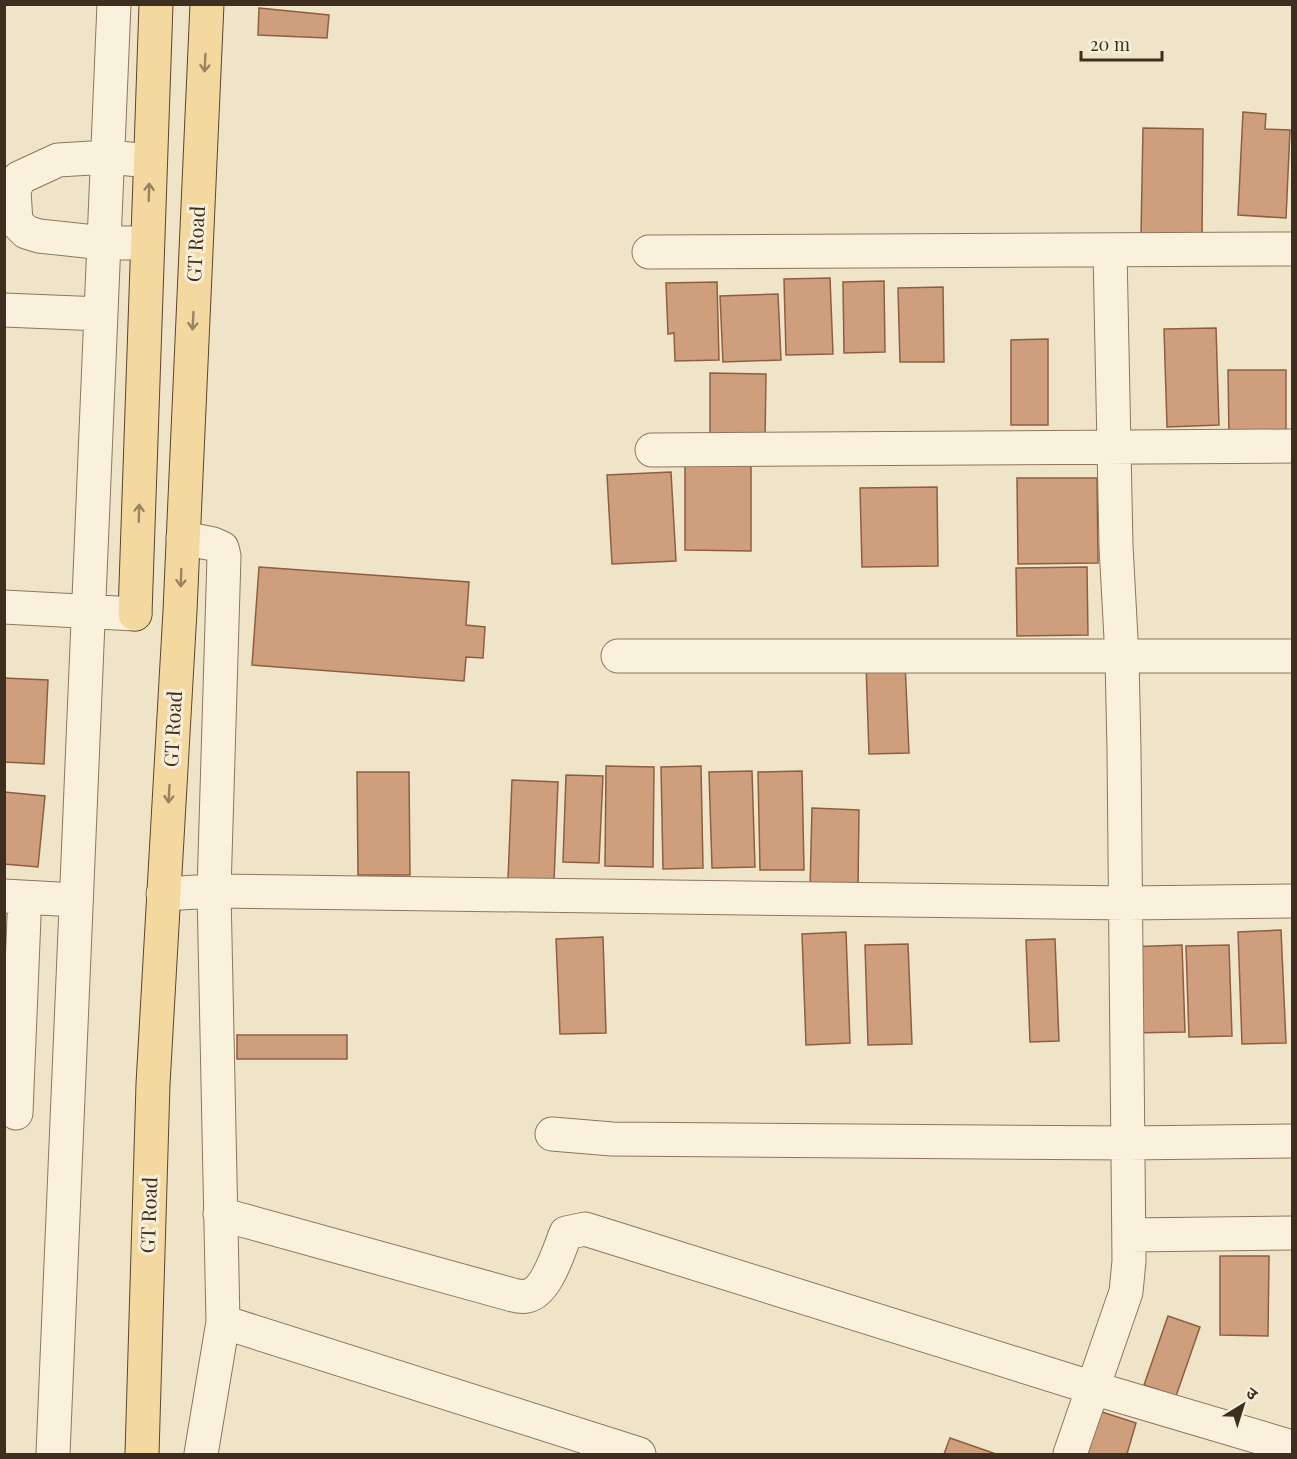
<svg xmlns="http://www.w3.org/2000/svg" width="1297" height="1459" font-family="'Playfair Display','Noto Sans Devanagari',serif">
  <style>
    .building { fill: #cf9f7d; stroke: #8d5f41; stroke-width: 1.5 }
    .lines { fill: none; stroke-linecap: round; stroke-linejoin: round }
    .minor-casing { stroke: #8d765c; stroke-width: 35 }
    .major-casing { stroke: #5b4430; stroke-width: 35 }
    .minor { stroke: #faf1dc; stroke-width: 33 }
    .major { stroke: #f3d9a0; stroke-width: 33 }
    .oneway { stroke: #988460 }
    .labels { text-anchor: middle; stroke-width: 6; stroke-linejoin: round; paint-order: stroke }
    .street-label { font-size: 20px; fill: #3d2e20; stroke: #f7eed8 }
  </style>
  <rect width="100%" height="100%" fill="#f0e4c8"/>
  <path class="building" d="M259 8 329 15 327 38 258 35Z
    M1243 112 1266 114 1265 129 1290 130 1286 218 1238 215Z
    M1143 128 1203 129 1202 236 1141 235Z
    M830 278 833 354 786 355 784 279Z
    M884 281 885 352 844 353 843 282Z
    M717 282 719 360 675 361 674 333 668 334 666 283Z
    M943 287 944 362H900L898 288Z
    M778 294 781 360 723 362 720 296Z
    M1216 328 1219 425 1167 427 1164 329Z
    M1048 339V425H1011V340Z
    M1228 370H1286V437H1229Z
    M710 373 766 374 765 442H710Z
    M685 464 751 465V551L685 550Z
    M671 472 676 561 612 564 607 475Z
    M1017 478H1097L1098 563 1018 564Z
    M937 487 938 566 862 567 860 488Z
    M259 567 469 582 466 625 485 627 483 658 466 657 464 681 252 665Z
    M1087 567 1088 635 1017 636 1016 568Z
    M905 663 909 753 869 754 866 664Z
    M4 678 48 680 44 764 4 762Z
    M606 766 654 767 653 867 605 866Z
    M701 766 703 868 663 869 661 767Z
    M752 771 755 867 712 868 709 772Z
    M802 771 804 870H760L758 772Z
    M357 772H409L410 875H358Z
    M566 775 603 776 599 863 563 862Z
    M512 780 558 782 554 881 508 879Z
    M4 792 45 796 38 867 4 864Z
    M812 808 859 810 858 890 810 889Z
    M1281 930 1286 1043 1242 1044 1238 932Z
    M846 932 850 1043 806 1045 802 934Z
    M603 937 606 1033 560 1034 556 939Z
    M1055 939 1059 1041 1030 1042 1026 940Z
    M908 944 912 1044 868 1045 865 945Z
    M1182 945 1185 1032 1130 1033 1127 947Z
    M1229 945 1232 1036 1189 1037 1186 946Z
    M237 1035H347V1059H237Z
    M1220 1256H1269L1268 1336 1220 1335Z
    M1168 1316 1200 1327 1176 1396 1144 1385Z
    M1096 1410 1136 1423 1127 1454H1082Z
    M950 1438 996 1454H944Z"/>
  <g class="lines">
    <defs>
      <path id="minor" d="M147 243H104L39 236 26 232 16 222 14 191 19 178 58 160 108 157 150 161
        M649 252 1292 249
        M4 310 101 314
        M652 450 1292 446
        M183 538 213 544 222 548 224 556 214 891 223 1322 201 1454
        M4 607 135 614
        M618 656H1292
        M163 894 214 891 1126 903 1292 901
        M4 896 76 900
        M16 1113 24 917
        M552 1134 612 1139 1128 1143 1292 1141
        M220 1214 513 1295C517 1296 523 1297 527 1296 547 1292 559 1250 566 1233L585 1229 1093 1388 1292 1447
        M1129 1235 1292 1233
        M223 1322 639 1454
        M53 1454 114 4
        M1070 1454 1126 1292 1129 1261 1124 750 1122 657 1116 546 1110 251"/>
      <path id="major" d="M135 614 156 4
        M142 1454 153 1084 180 611 207 4"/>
    </defs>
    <use href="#minor" class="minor-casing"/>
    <use href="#major" class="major-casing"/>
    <use href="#minor" class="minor"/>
    <use href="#major" class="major"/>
  </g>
  <defs><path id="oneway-shaft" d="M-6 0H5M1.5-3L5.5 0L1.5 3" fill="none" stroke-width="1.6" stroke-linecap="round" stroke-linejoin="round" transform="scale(1.5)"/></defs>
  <g class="oneway">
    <use href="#oneway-shaft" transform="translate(205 63) rotate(93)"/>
    <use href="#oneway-shaft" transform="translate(149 192) rotate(-88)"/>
    <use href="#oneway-shaft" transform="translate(193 321) rotate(93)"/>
    <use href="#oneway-shaft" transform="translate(139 513) rotate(-88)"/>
    <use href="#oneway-shaft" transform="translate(181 578) rotate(92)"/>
    <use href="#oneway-shaft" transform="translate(169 794) rotate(93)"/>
  </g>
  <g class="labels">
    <g class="street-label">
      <text transform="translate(196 244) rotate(-87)" y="7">GT Road</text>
      <text transform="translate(173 729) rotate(-87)" y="7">GT Road</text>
      <text transform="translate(149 1215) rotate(-88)" y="7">GT Road</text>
    </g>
  </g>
  <rect width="1297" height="1459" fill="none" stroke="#3d2e20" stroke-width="12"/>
  <g transform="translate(1243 1405) rotate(38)" stroke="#f7eed8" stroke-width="4.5" paint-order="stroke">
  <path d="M0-4.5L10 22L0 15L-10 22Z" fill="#3d2e20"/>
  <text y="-9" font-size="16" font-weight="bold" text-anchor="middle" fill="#3d2e20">उ</text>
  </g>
  <path d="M1081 51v9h81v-9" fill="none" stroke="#3d2e20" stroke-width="3"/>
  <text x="1090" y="51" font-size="18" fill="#3d2e20" stroke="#f7eed8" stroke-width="4.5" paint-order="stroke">20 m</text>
</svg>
